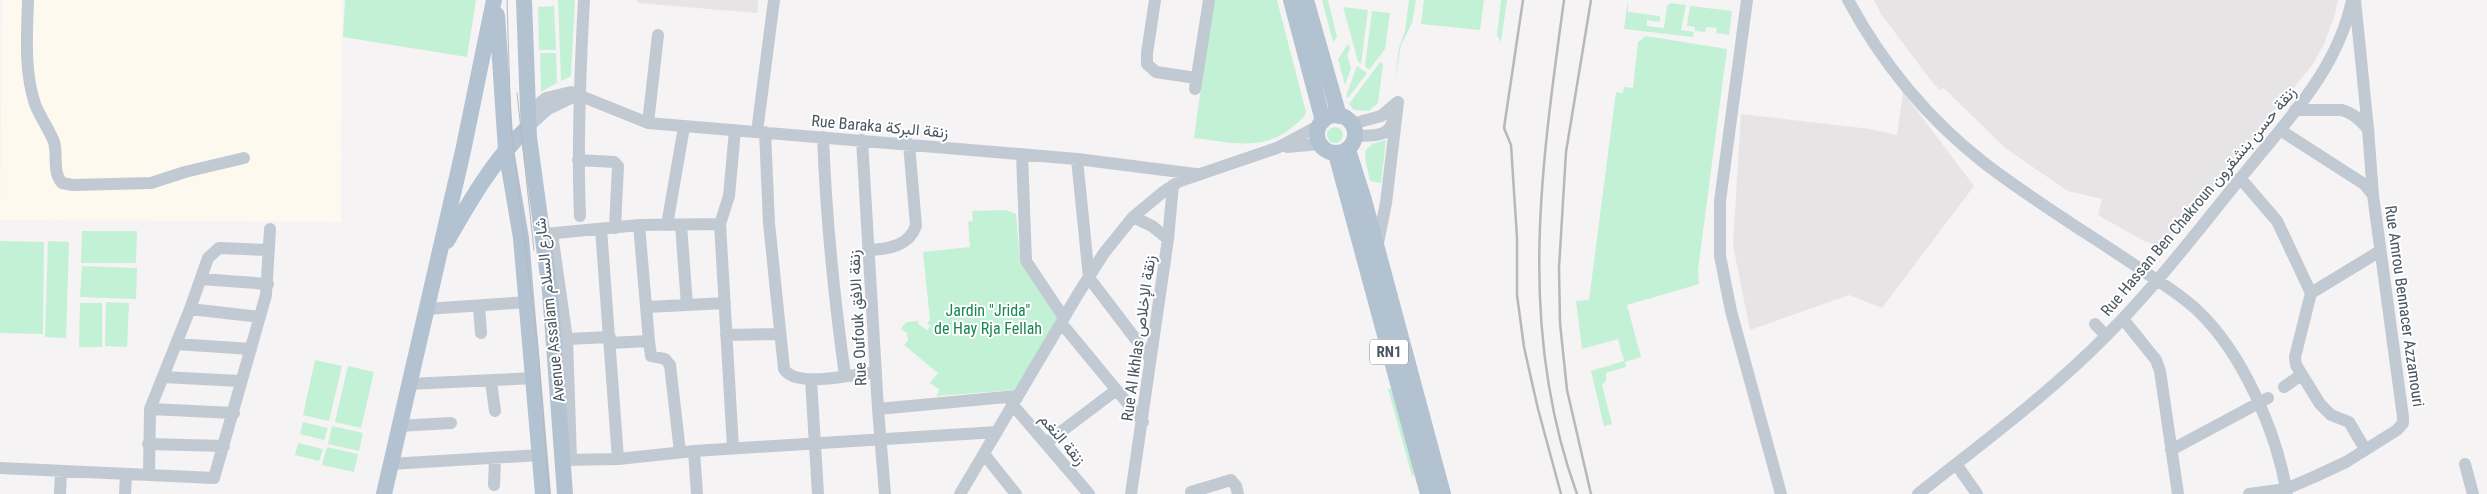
<svg xmlns="http://www.w3.org/2000/svg" width="2487" height="494" font-family="'Roboto Condensed',Vazirmatn,sans-serif">
  <style>
    .commercial { fill: #fdf9ef }
    .education { fill: #e6e4e5 }
    .green { fill: #c3f1d5 }
    .lines { fill: none; stroke-linecap: round; stroke-linejoin: round }
    .minor { stroke: #c1cad2; stroke-width: 12 }
    .major { stroke: #b3c2d1; stroke-width: 16 }
    .tram { stroke: #b5b8bd; stroke-width: 1 }
    .rail { stroke: #b5b8bd; stroke-width: 2.5 }
    .labels { text-anchor: middle; stroke-width: 4; stroke-linejoin: round; paint-order: stroke }
    .shield { fill: #fff; stroke: #808990; stroke-width: 1 }
    .shield-label { font-size: 15px; font-weight: bold; fill: #4a5661 }
    .street-label { font-size: 16px; fill: #4a5661; stroke: #fff }
    .park-label { font-size: 16px; fill: #17864f; stroke: #fff }
  </style>
  <rect width="100%" height="100%" fill="#f5f3f3"/>
  <path class="commercial" d="M2 0H342L341 222 0 220Z"/>
  <path class="education" d="M637 0H758L757 13 637 3Z
    M1874 0H2338L2335 14 2324 44 2313 64 2178 231 2171 238 2156 245 2144 241 2098 215 2102 199 2068 191 2005 148 1946 90 1943 88 1940 90 1932 82 1881 14Z
    M1903 92 1974 186 1882 308 1849 295 1750 330 1733 245 1741 114 1870 129 1897 135Z"/>
  <path class="green" d="M345 0H476L467 57 343 37Z
    M558 0H575L571 76 561 81Z
    M1213 0H1277L1306 112C1304 119 1297 123 1291 128 1263 152 1228 142 1194 138Z
    M1322 0H1328L1337 37 1333 42Z
    M1409 0H1416L1412 23 1401 45 1394 87 1399 48 1405 31Z
    M1424 0H1484L1480 30 1421 24Z
    M1501 0H1507L1501 42 1497 35Z
    M1628 1V12L1660 16V22L1647 20V26L1664 28 1667 6 1670 3 1686 5 1681 30 1694 32 1693 37 1624 29Z
    M554 6 556 50H539L538 7Z
    M1690 6 1732 11 1729 35 1716 33 1717 28 1706 27 1705 32 1695 31V27L1687 26Z
    M1343 7 1368 10 1361 64 1358 61Z
    M1372 11 1390 13 1385 49 1369 70 1365 66Z
    M1646 36 1727 49 1698 270 1699 284 1627 305 1641 357 1625 362 1626 367 1606 373V381L1602 385 1612 424 1604 426 1591 371 1624 361 1618 339 1582 349 1576 301 1589 300 1616 92 1623 93 1624 87 1633 88 1638 42Z
    M1348 44 1350 49 1347 55 1351 68 1345 85 1338 59Z
    M540 53H556L557 83 541 92Z
    M1380 62 1383 64 1378 103 1369 111 1354 110 1349 104Z
    M1357 66 1367 73 1348 98 1346 96Z
    M1327 135a8 8 0 1 1 16 0a8 8 0 1 1-16 0Z
    M1386 140 1381 183 1370 181 1365 158 1366 150 1372 144Z
    M1006 210 1016 214 1020 263 1057 318 1015 390 936 396 940 390 930 383 938 373 904 345 908 341 907 333 901 329 906 322 919 321 918 324 927 330 931 326 927 323 930 320 923 252 970 247 968 222 973 221 972 211Z
    M82 231H137L136 263H81Z
    M0 241 44 242 43 334 0 333Z
    M48 241 69 242 66 338 45 337Z
    M82 266 137 268 136 299 80 297Z
    M106 302 129 303 127 347 105 346Z
    M80 303H102V347H79Z
    M315 360 342 366 329 421 303 415Z
    M348 366 374 372 361 428 335 422Z
    M1392 388 1415 475 1412 476 1388 389Z
    M303 422 328 428 324 440 300 434Z
    M332 426 363 433 359 451 328 444Z
    M298 443 323 449 319 461 295 455Z
    M327 447 358 454 354 472 322 465Z"/>
  <g class="lines">
    <path class="minor" d="M28 0C27 34 24 71 35 104 40 117 49 129 54 142 58 155 52 172 62 183L73 185 151 183 185 172 244 158
      M1155 0 1147 53V64L1156 72 1196 78
      M1747 0 1720 201V256L1731 311 1781 494
      M1848 0C1882 63 1927 118 1983 162 2032 200 2087 233 2139 268 2159 282 2179 293 2197 310 2243 353 2277 433 2287 494
      M2355 0 2368 129
      M1195 89 1209 0
      M2295 110H2342C2353 113 2360 120 2368 129L2373 195
      M529 112 546 98 571 92 648 123 1077 159 1196 174
      M648 123 658 35
      M758 124 774 0
      M1352 124 1381 116 1398 102
      M529 126 548 109 577 95
      M765 132 769 223 784 369C796 389 855 374 876 372
      M1355 136C1371 135 1391 138 1393 119
      M823 137C826 218 834 296 845 376
      M862 140 878 409 885 494
      M1287 147 1319 144
      M1022 154 1026 261 1064 318
      M1077 159 1089 278 1150 358
      M578 160 614 162 618 166 615 228
      M2240 178 2277 221 2311 293 2295 357 2296 365 2320 404 2331 415 2349 422 2365 449
      M580 216C577 144 580 72 584 0
      M1133 217 1152 226 1168 239
      M639 225 649 341 651 356 665 359 670 365 680 452
      M667 225 684 127
      M601 229 618 459
      M545 234 639 225 720 224
      M552 234 567 339 571 460
      M1377 248 1386 203 1398 102
      M870 250C888 249 909 246 916 226L909 144
      M201 279 268 284
      M2311 293 2380 251
      M687 305 725 303
      M479 306 481 333
      M646 307 687 305 681 225
      M190 309 260 317
      M426 309 528 302
      M2123 319 2156 360 2160 371 2178 494
      M1062 324 1143 422
      M2095 324 2106 336
      M726 335 779 334
      M567 339 610 337
      M610 343 649 341
      M176 344 251 349
      M163 377 240 381
      M811 380 818 494
      M491 382 495 411
      M409 384 535 378
      M2284 387 2301 375
      M1012 404 1089 494
      M150 409 234 413
      M878 409 1017 396
      M398 426 451 423
      M1046 443 1115 391
      M148 444 224 446
      M733 448 720 224 729 196 735 130
      M2171 450 2268 398
      M694 451 697 494
      M984 454 1016 494
      M563 460 618 459 694 451 997 432
      M390 464 540 455
      M1956 464 1977 494
      M2465 464 2473 494
      M0 468 214 478 266 295 270 229
      M149 475 150 409 190 309 208 258 219 248 268 250
      M494 485 495 459
      M1191 492 1231 480 1236 486 1238 494
      M60 494 61 471
      M125 494 126 474
      M960 494 1078 294 1104 253 1133 217 1163 192 1180 181 1277 148 1320 125
      M1131 494 1168 239 1173 185
      M1918 494C1982 443 2049 394 2106 336 2158 284 2202 225 2248 169 2290 117 2338 68 2352 0
      M2249 494 2286 489 2316 476 2346 462 2397 430 2403 423V417L2373 195 2364 184 2280 130"/>
    <path class="major" d="M524 0 529 137 550 291 565 494
      M1291 0 1323 121
      M1306 0 1339 116
      M497 15 506 150 521 238 543 494
      M1317 134a19 19 0 1 1 38 0a19 19 0 1 1-38 0Z
      M1348 150 1364 200 1443 494
      M1336 154 1428 494
      M447 241C471 199 494 159 529 126
      M384 494 463 151 494 0"/>
    <path class="tram" d="M507 0 511 130 538 348 549 494
      M517 93 534 250"/>
    <path class="rail" d="M1523 0 1504 128 1511 145 1517 238V295L1524 347 1538 409 1561 494
      M1564 0C1541 169 1517 329 1577 494
      M1591 494 1567 390 1560 323 1559 268 1566 152 1591 0"/>
  </g>
  <g class="labels">
    <rect class="shield" x="1370" y="339.5" width="38" height="25" rx="4"/>
    <g class="shield-label">
      <text x="1389" y="357">RN1</text>
    </g>
    <g class="street-label">
      <text transform="translate(880 126) rotate(5)" y="6">Rue Baraka زنقة البركة</text>
      <text transform="translate(2198 201) rotate(-50)" y="6">Rue Hassan Ben Chakroun زنقة حسن بنشقرون</text>
      <text transform="translate(2405 306) rotate(82)" y="6">Rue Amrou Bennacer Azzamouri</text>
      <text transform="translate(549 310) rotate(-96)" y="6">Avenue Assalam شارع السلام</text>
      <text transform="translate(857 318) rotate(-93)" y="6">Rue Oufouk زنقة الافق</text>
      <text transform="translate(1138 338) rotate(-82)" y="6">Rue Al Ikhlas زنقة الإخلاص</text>
      <text transform="translate(1063 439) rotate(50)" y="6">زنقة النغم</text>
    </g>
    <g class="park-label">
      <text x="988" y="316">Jardin "Jrida"<tspan x="988" dy="18">de Hay Rja Fellah</tspan></text>
    </g>
  </g>
</svg>
